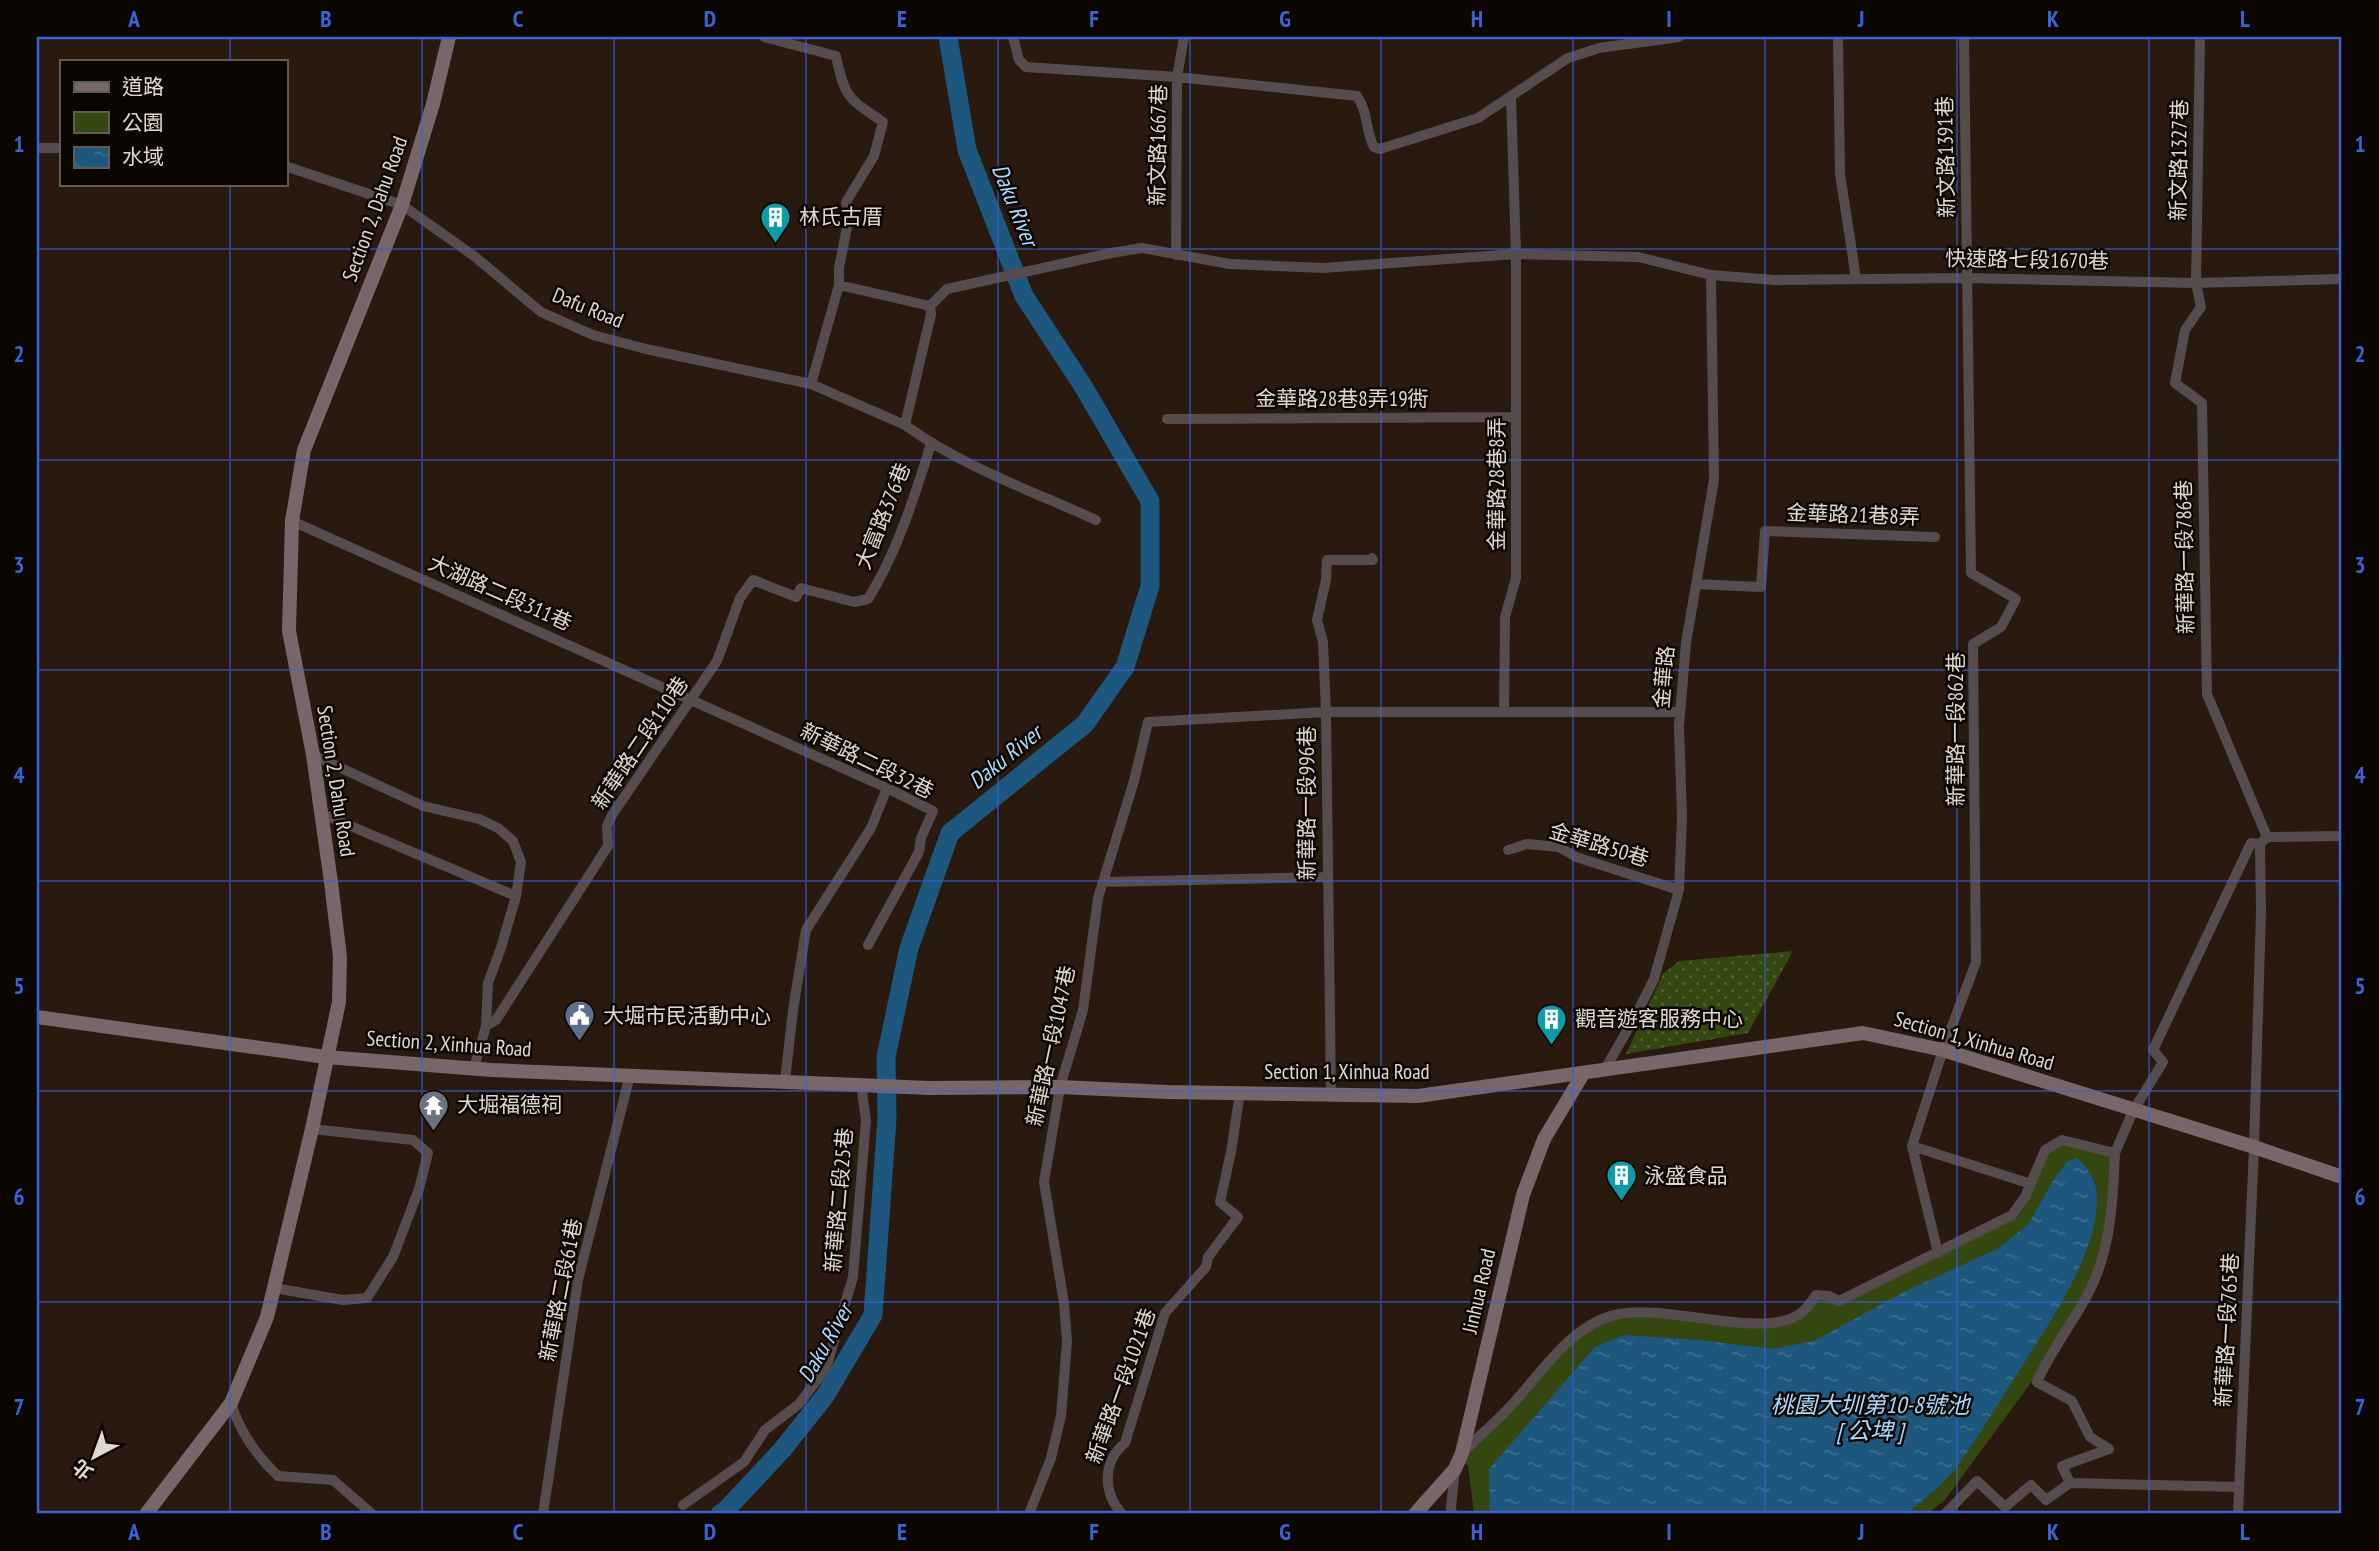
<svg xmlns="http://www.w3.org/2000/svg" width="2379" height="1551" font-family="'PT Sans Narrow','Noto Sans TC',sans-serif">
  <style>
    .grass { fill: url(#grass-dots) }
    .park { fill: #344711 }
    .water { fill: url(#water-ripples) }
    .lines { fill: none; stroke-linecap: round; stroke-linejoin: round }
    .river { stroke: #1d577d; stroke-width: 19 }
    .street { stroke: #564c4e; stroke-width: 10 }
    .secondary { stroke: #77666a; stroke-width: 14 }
    .grid { fill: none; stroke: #3b63d7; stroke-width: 2; stroke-opacity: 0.55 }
    .labels { text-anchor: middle; stroke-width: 5; stroke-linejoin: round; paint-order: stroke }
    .street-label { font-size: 21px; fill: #e2d7d0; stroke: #0c0603 }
    .poi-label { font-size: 21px; fill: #e2d7d0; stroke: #0c0603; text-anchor: start }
    .water-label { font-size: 23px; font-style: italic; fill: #acdafe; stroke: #0c0603 }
    .neatline { fill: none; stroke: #3b63d7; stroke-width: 2.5 }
    .grid-label { font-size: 23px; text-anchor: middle; font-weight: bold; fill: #3b63d7 }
  </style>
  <defs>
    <pattern id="grass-dots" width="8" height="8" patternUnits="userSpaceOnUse" patternTransform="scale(1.75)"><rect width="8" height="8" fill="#344711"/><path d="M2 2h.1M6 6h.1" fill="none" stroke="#516133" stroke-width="1.8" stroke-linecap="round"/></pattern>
    <pattern id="water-ripples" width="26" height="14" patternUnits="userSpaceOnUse" patternTransform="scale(1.75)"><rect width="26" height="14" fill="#1d577d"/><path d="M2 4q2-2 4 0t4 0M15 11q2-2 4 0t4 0" fill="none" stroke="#3e6e8e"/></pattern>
  </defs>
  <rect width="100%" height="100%" fill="#29190e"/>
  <path class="grass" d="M1793 951 1748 1033 1626 1054 1663 974 1679 961Z"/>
  <path class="park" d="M2067 1137 2116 1152 2099 1264 2041 1369 1945 1500 1927 1514H1474L1468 1465 1459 1462 1586 1328 1622 1314 1781 1322 1816 1297 1840 1302 2013 1216 2054 1145Z"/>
  <path class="water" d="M2076 1158C2139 1202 2042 1333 2015 1377 1995 1408 1976 1442 1953 1471 1941 1487 1921 1501 1906 1514H1490L1489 1469 1595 1347 1623 1335 1698 1340 1772 1349 1814 1341 1902 1293 1997 1249 2028 1225 2056 1176 2067 1162Z"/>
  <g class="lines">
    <path class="river" d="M720 1514 725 1511 782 1450 825 1396 873 1315 887 1118 886 1057 909 948 950 833 1085 724 1125 667 1150 586V501L1083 386 1024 296 967 150 948 37"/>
    <path class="street" d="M764 37 836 56C845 99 848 98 883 122L874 156 846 202 849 217 839 268V285
      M1013 37 1019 60 1026 67 1177 77 1357 96C1369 114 1365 131 1374 147L1380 149 1478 118 1568 58 1599 48 1679 37
      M1838 37 1840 174 1856 278
      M2200 37 2196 283 2201 307 2185 330 2175 383 2202 403 2207 694 2267 837
      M37 148H61
      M285 166 402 205 474 256 541 312 593 335 646 349 811 384 905 425
      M1176 255 1177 77 1184 37
      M811 384 839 285 930 306
      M1167 419 1516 417
      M1096 520C1032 491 961 466 905 425L931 314 930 306 947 289 1111 253 1142 248 1230 264 1323 268 1516 254 1638 257 1711 275 1774 280 1966 278 2196 283 2342 279
      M292 521 887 788 933 811 921 838 919 852 868 945
      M1696 584 1761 587 1765 531 1935 537
      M1504 712 1505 617 1516 578V254L1511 97
      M313 755 423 806 479 819 498 828 513 841 521 862 516 896 501 948 488 983 486 1026 474 1068
      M320 813 516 896
      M2262 842 2267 837 2342 836
      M1508 850 1527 844 1559 847 1576 857 1679 890
      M1103 882 1327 877
      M486 1026 496 1020 608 846 607 826 612 815 717 661 740 598 753 580 796 597 801 588 854 602 868 599C898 551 914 497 931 444
      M1605 1069 1635 1017 1654 979 1679 890 1682 817 1679 726 1686 643 1714 480 1711 275
      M785 1081 793 1010 806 930 871 828 887 788
      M1331 1095 1326 712 1323 642 1317 620 1326 580 1327 560H1373L1372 558
      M1912 1146 2031 1184
      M2115 1153C2113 1201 2111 1249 2089 1292 2073 1323 2051 1350 2037 1382L2072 1401 2090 1437 2109 1449 2062 1466 2070 1483 2239 1487
      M1938 1253 1912 1146 1943 1050 1976 962 1973 644 2001 627 2016 599 1971 573 1964 37
      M274 1288 343 1300 367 1298 393 1257 419 1189 428 1153 413 1140 312 1129
      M231 1403C239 1430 257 1456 278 1476L333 1480 372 1514
      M1462 1453C1476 1439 1491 1426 1504 1413 1539 1378 1568 1324 1619 1314 1668 1304 1758 1339 1798 1315 1806 1310 1811 1303 1816 1295L1829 1296 1839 1301 2012 1215 2025 1197 2045 1150 2062 1140 2115 1153 2133 1111 2163 1062 2153 1050 2251 843 2260 844
      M683 1505 744 1462 765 1430 799 1404 826 1368 853 1277 866 1120 861 1084
      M543 1514 578 1280 630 1075
      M1029 1514 1051 1458 1061 1416 1067 1342 1064 1303 1044 1182 1060 1087 1083 1010 1098 898 1134 781 1148 722 1326 712H1680
      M1122 1514C1103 1493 1102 1462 1125 1443L1165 1313 1206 1267 1208 1257 1238 1217 1220 1202 1231 1152 1240 1092
      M1452 1514 1451 1507 1455 1469
      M1945 1514 1977 1481 2005 1507 2031 1485 2046 1500 2070 1483
      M2238 1514 2254 1147 2261 911 2260 844"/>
    <path class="secondary" d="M37 1017 326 1057 492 1070 930 1088 1060 1087 1167 1092 1418 1096 1863 1033 1943 1050 2254 1147 2342 1177
      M146 1514 231 1403 267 1317 312 1129 339 1002 340 957 331 882 313 755 289 631 292 521 304 450 402 205 433 104 449 37
      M1415 1514 1455 1469 1462 1453 1523 1195 1544 1139 1583 1074"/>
  </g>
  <path class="grid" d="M230 37V61M422 37V1514M614 37V1514M806 37V1514M998 37V1514M1190 37V1514M1381 37V1514M1573 37V1514M1765 37V1514M1957 37V1514M2149 37V1514M230 184V1514M37 249H2342M37 460H2342M37 670H2342M37 881H2342M37 1091H2342M37 1302H2342"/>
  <defs>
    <symbol id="building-pin" viewBox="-11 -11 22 30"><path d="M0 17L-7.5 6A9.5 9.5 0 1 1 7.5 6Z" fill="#0f9aa8" stroke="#0c0603"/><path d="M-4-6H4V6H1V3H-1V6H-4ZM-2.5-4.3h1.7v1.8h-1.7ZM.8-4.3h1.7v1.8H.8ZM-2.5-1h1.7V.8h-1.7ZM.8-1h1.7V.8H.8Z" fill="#fff"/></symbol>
    <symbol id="civic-pin" viewBox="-11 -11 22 30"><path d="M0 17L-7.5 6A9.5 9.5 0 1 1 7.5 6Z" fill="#5c6f8a" stroke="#0c0603"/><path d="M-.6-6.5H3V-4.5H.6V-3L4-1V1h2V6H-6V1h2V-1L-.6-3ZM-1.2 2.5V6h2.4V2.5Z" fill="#fff"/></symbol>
    <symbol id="temple-pin" viewBox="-11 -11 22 30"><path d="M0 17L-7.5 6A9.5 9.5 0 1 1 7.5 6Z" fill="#6b7280" stroke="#0c0603"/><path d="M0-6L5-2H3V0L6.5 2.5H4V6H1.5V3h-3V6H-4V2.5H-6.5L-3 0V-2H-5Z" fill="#fff"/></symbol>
  </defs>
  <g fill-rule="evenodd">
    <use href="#building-pin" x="758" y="200" width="35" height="47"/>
    <use href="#civic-pin" x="562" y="998" width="35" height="47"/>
    <use href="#building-pin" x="1534" y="1002" width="35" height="47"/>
    <use href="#temple-pin" x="416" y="1088" width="35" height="47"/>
    <use href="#building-pin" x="1604" y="1158" width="35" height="47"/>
  </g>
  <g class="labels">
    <g class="street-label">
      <text transform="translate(1158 145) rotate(-89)" y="7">新文路1667巷</text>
      <text transform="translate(1946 157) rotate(-91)" y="7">新文路1391巷</text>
      <text transform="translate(2179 160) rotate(-89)" y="7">新文路1327巷</text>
      <text transform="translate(375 209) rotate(-70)" y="7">Section 2, Dahu Road</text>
      <text transform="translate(2027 260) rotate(1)" y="7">快速路七段1670巷</text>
      <text transform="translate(588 308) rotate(22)" y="7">Dafu Road</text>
      <text x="1342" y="406">金華路28巷8弄19衖</text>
      <text transform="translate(1497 484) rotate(-90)" y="7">金華路28巷8弄</text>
      <text transform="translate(1853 515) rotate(2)" y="7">金華路21巷8弄</text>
      <text transform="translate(883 516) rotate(-68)" y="7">大富路376巷</text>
      <text transform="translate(2185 557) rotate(-91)" y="7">新華路一段786巷</text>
      <text transform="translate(500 593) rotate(24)" y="7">大湖路二段311巷</text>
      <text transform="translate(1664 677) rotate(-85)" y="7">金華路</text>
      <text transform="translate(1956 729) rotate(-90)" y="7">新華路一段862巷</text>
      <text transform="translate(640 743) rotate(-56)" y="7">新華路二段110巷</text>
      <text transform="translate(867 761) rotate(26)" y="7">新華路二段32巷</text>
      <text transform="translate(336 781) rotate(81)" y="7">Section 2, Dahu Road</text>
      <text transform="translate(1307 803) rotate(-90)" y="7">新華路一段996巷</text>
      <text transform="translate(1599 845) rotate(17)" y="7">金華路50巷</text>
      <text transform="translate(1974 1041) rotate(16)" y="7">Section 1, Xinhua Road</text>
      <text transform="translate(449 1044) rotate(4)" y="7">Section 2, Xinhua Road</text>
      <text transform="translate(1051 1046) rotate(-78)" y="7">新華路一段1047巷</text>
      <text x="1347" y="1079">Section 1, Xinhua Road</text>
      <text transform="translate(839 1200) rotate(-85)" y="7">新華路二段25巷</text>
      <text transform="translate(561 1290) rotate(-79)" y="7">新華路二段61巷</text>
      <text transform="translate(1479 1291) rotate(-77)" y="7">Jinhua Road</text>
      <text transform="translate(2227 1330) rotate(-87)" y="7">新華路一段765巷</text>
      <text transform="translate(1121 1386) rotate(-70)" y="7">新華路一段1021巷</text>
    </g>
    <g class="poi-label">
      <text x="799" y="224">林氏古厝</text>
      <text x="603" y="1023">大堀市民活動中心</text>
      <text x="1575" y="1026">觀音遊客服務中心</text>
      <text x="457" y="1112">大堀福德祠</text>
      <text x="1644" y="1183">泳盛食品</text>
    </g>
    <g class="water-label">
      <text transform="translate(1015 205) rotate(68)" y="8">Daku River</text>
      <text transform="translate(1005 757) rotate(-39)" y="8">Daku River</text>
      <text transform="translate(825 1343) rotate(-60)" y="8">Daku River</text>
      <text x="1870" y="1413">桃園大圳第10-8號池<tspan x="1870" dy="26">[ 公埤 ]</tspan></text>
    </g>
  </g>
  <rect width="2379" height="1551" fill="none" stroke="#0c0603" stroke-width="77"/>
  <rect x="60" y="60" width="228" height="126" fill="#0c0603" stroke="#625a55" stroke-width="2"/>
  <rect x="74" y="82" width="35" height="10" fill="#77666a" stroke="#625a55" stroke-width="2"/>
  <text x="122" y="94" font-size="21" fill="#e2d7d0">道路</text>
  <rect x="74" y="112" width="35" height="21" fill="#344711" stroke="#625a55" stroke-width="2"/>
  <text x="122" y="130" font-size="21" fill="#e2d7d0">公園</text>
  <rect x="74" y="147" width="35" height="21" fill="url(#water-ripples)" stroke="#625a55" stroke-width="2"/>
  <text x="122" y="164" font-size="21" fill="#e2d7d0">水域</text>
  <g transform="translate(94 1457) rotate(221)" stroke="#0c0603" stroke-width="5" paint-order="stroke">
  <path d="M0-5L12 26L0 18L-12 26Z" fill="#e2d7d0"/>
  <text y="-10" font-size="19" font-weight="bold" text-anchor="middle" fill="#e2d7d0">北</text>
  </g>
  <rect x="38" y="38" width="2302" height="1474" class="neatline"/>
  <g class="grid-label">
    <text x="134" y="27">A</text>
    <text x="326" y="27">B</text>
    <text x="518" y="27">C</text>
    <text x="710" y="27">D</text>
    <text x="902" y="27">E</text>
    <text x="1094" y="27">F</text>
    <text x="1285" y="27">G</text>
    <text x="1477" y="27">H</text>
    <text x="1669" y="27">I</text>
    <text x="1861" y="27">J</text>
    <text x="2053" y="27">K</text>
    <text x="2245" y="27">L</text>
    <text x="19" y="152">1</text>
    <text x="2360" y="152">1</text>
    <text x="19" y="362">2</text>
    <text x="2360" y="362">2</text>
    <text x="19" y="573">3</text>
    <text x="2360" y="573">3</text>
    <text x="19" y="783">4</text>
    <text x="2360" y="783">4</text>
    <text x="19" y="994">5</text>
    <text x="2360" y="994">5</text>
    <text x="19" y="1205">6</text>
    <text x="2360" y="1205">6</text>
    <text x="19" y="1415">7</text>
    <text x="2360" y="1415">7</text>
    <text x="134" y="1540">A</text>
    <text x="326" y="1540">B</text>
    <text x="518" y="1540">C</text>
    <text x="710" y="1540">D</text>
    <text x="902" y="1540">E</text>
    <text x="1094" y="1540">F</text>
    <text x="1285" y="1540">G</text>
    <text x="1477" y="1540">H</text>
    <text x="1669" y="1540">I</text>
    <text x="1861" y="1540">J</text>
    <text x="2053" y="1540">K</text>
    <text x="2245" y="1540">L</text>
  </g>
</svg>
